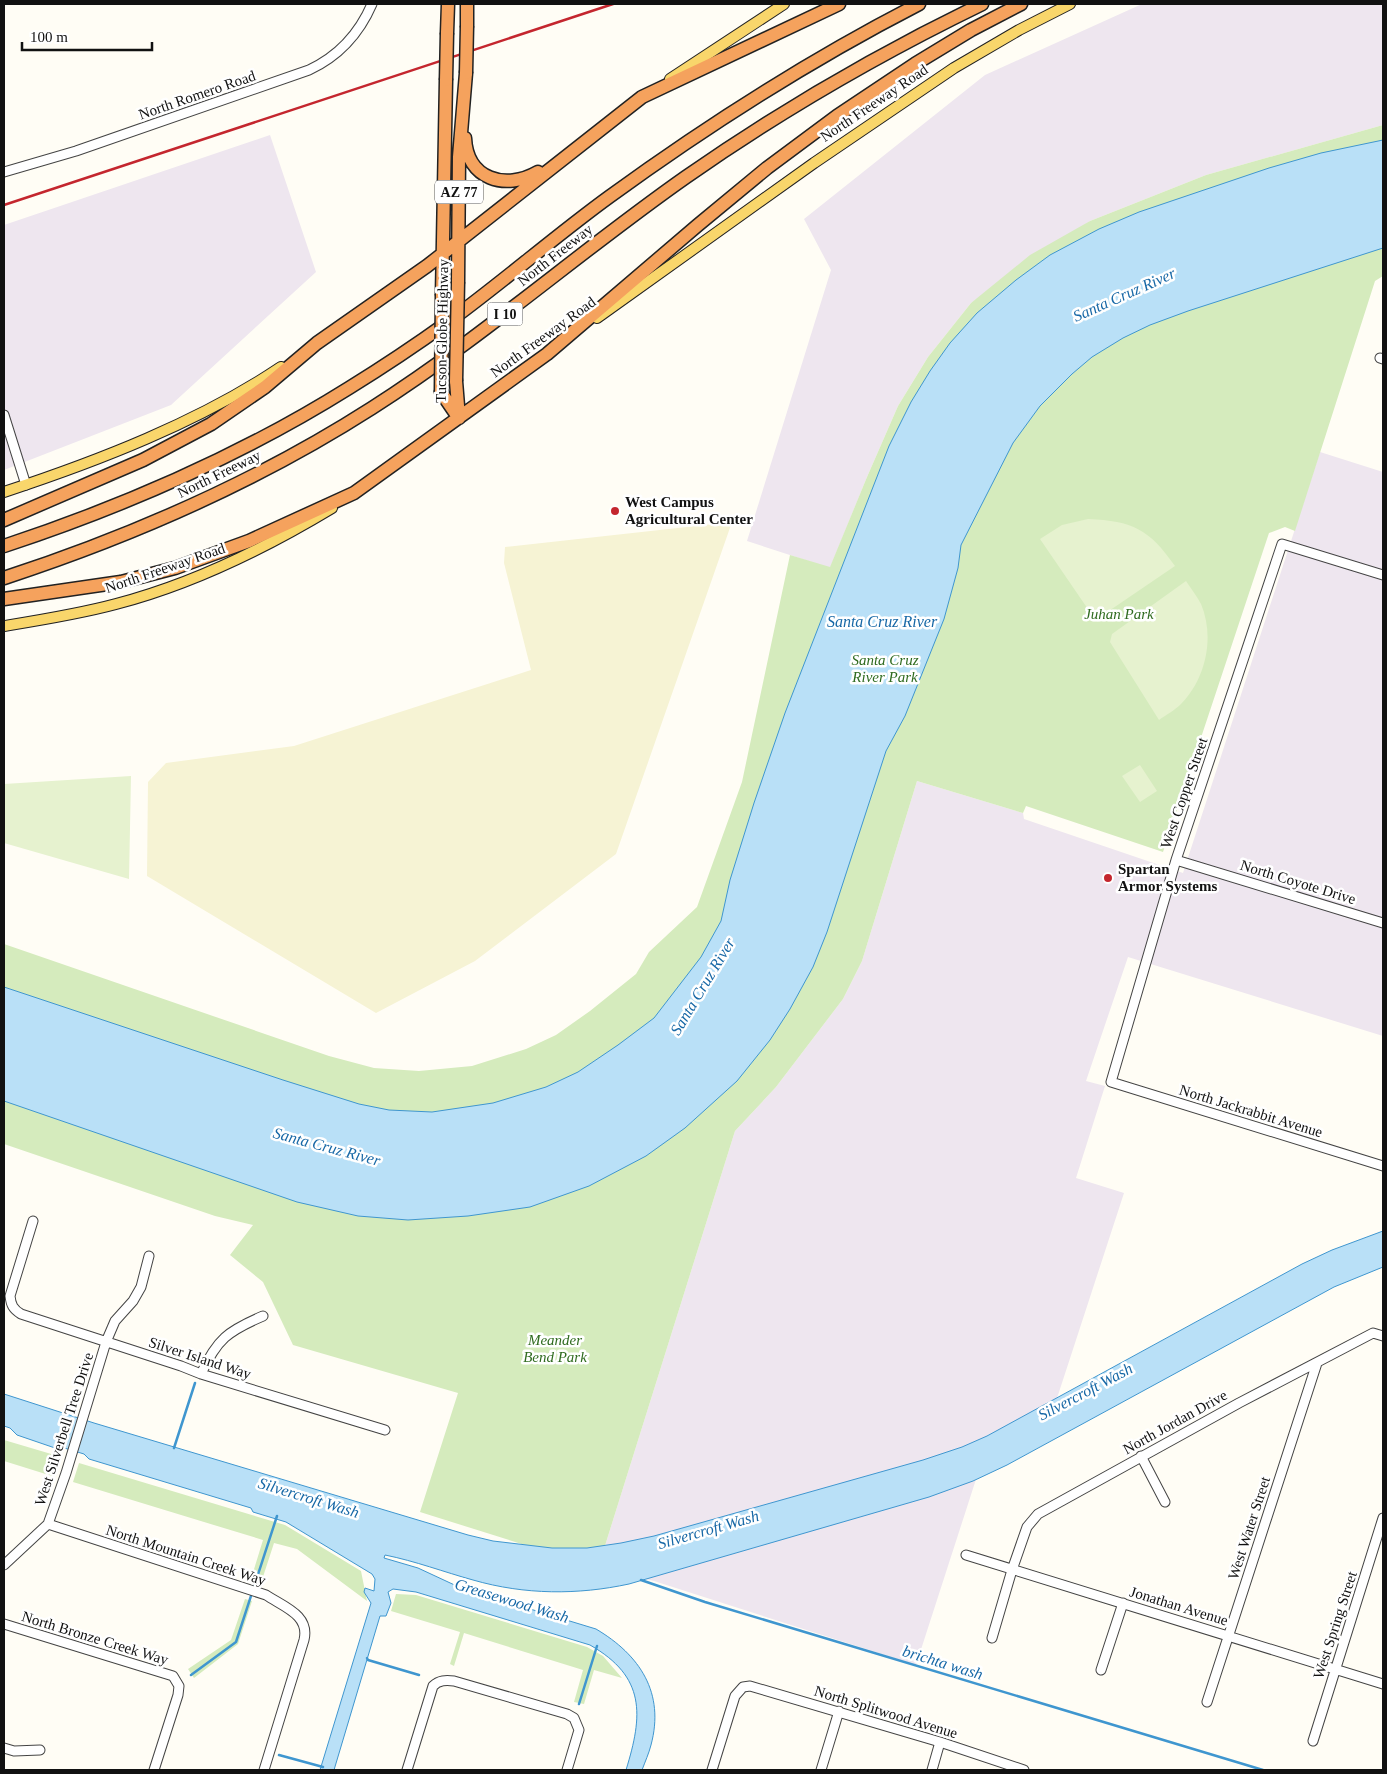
<svg xmlns="http://www.w3.org/2000/svg" width="1387" height="1774" font-family="'Times New Roman',serif">
  <style>
    .industrial { fill: #eee6ef }
    .farmland { fill: #f6f3d4 }
    .green { fill: #d5ebbd }
    .pitch { fill: #e6f2cf }
    .water { fill: #b9e0f7; stroke: #3f96cf }
    .lines { fill: none; stroke-linecap: round; stroke-linejoin: round }
    .stream { stroke: #3f96cf; stroke-width: 2.5 }
    .minor-casing { stroke: #444; stroke-width: 11 }
    .major-casing { stroke: #222; stroke-width: 12 }
    .highway-casing { stroke: #222; stroke-width: 15 }
    .minor { stroke: #fff; stroke-width: 9 }
    .major { stroke: #f9d66b; stroke-width: 10 }
    .highway { stroke: #f5a25d; stroke-width: 12 }
    .rail { stroke: #c4262e; stroke-width: 2.5 }
    .highway-bridge-casing { stroke: #222; stroke-width: 15; stroke-linecap: butt }
    .highway-bridge { stroke: #f5a25d; stroke-width: 12 }
    .poi-dot { fill: #c4262e; stroke: #fff; stroke-width: 2 }
    .labels { text-anchor: middle; stroke-width: 5; stroke-linejoin: round; paint-order: stroke }
    .shield { fill: #fff; stroke: #585858; stroke-width: 1 }
    .shield-label { font-size: 14px; font-weight: bold; fill: #111 }
    .street-label { font-size: 15px; fill: #111; stroke: #fff }
    .poi-label { font-size: 15px; font-weight: bold; fill: #111; stroke: #fff; text-anchor: start }
    .park-label { font-size: 15px; font-style: italic; fill: #2f6b1f; stroke: #fff }
    .water-label { font-size: 16px; font-style: italic; fill: #1768a6; stroke: #fff }
  </style>
  <rect width="100%" height="100%" fill="#fffdf5"/>
  <path class="industrial" d="M1142 4H1383V125L1206 175 1090 221 971 303 928 357 898 406 867 477 830 568 747 541 831 270 804 219 985 75Z
    M270 135 316 272 171 405 4 470V225Z
    M1320 452 1383 472V1036L1128 957 1086 1081 1105 1086 1076 1178 1124 1193 1044 1438 979 1470 916 1665 654 1581 598 1568 735 1131 776 1087 843 999 862 961 917 781 1023 813 1024 819 1183 873Z"/>
  <path class="farmland" d="M732 522 616 854 475 961 376 1013 147 876 148 782 166 763 294 746 531 670 504 563 505 547Z"/>
  <path class="green" d="M1383 125V276L1375 281 1295 531 1285 527 1269 533 1163 852 1026 806 1023 813 917 781 862 961 843 999 776 1087 735 1131 598 1568 420 1512 458 1393 293 1345 263 1282 230 1255 253 1225 215 1216 4 1144V944L329 1056 374 1068 419 1071 472 1066 526 1049 556 1035 590 1011 636 974 649 952 697 907 742 782 790 555 830 567 867 477 898 406 928 357 971 303 1030 255 1090 221 1206 175Z
    M4 1440 58 1456 52 1476 4 1461Z
    M79 1463 285 1525 361 1571 367 1601 297 1549 274 1543 261 1583 251 1579 263 1540 73 1482Z
    M396 1594 416 1595 587 1647 603 1656 622 1678 594 1670 584 1704 574 1702 583 1670 464 1633 454 1666 450 1664 460 1632 391 1611Z
    M245 1599 252 1601 238 1644 194 1678 188 1669 231 1640Z"/>
  <path class="pitch" d="M1088 519C1133 521 1149 529 1175 566L1100 617 1092 615 1040 539 1062 525Z
    M1186 581C1191 589 1197 596 1201 604 1215 637 1206 679 1181 704 1175 710 1166 715 1159 720L1110 642 1112 634Z
    M1140 765 1157 791 1140 802 1122 776Z
    M131 776 129 879 4 843V784Z"/>
  <path class="water" d="M1383 140V248L1188 311 1150 325 1123 338 1092 357 1072 374 1040 406 1013 443 961 545 958 568 944 619 905 716 886 751 827 932 813 967 790 1009 770 1040 737 1081 685 1128 646 1156 589 1186 530 1207 468 1216 408 1220 358 1216 297 1202 4 1101V987L283 1080 359 1104 389 1110 432 1112 493 1103 546 1087 578 1072 618 1045 654 1018 701 957 721 921 730 880 754 803 785 713 889 446 911 402 930 371 950 343 977 313 1016 280 1050 255 1099 229 1139 212 1269 168 1321 153Z
    M1383 1231V1267L1334 1287 1007 1465 973 1481 929 1497 629 1584C578 1595 525 1595 473 1580 444 1572 415 1561 385 1555L384 1558 418 1568 461 1588 596 1629C640 1655 665 1693 651 1745 649 1753 645 1762 642 1770H626C643 1715 646 1677 590 1645L416 1592 393 1589 388 1592 391 1603 386 1616H380L334 1770H320L371 1603 364 1592 365 1588 374 1591 375 1579 372 1574 286 1522 253 1512 251 1508 89 1459 84 1454 61 1447 55 1448 17 1435 10 1428 4 1426V1394L94 1423 468 1535 493 1541 552 1548H587L621 1543 654 1536 923 1460 962 1447 987 1436 1302 1264 1332 1250Z"/>
  <g class="lines">
    <path class="stream" d="M174 1448 195 1383
      M641 1580 705 1602 1263 1770
      M367 1658 368 1660 419 1675
      M191 1675 236 1642 277 1516
      M579 1704 597 1646
      M279 1755 323 1767"/>
    <defs>
      <path id="minor" d="M4 172 76 151 309 70C339 56 359 34 372 4
        M1380 358 1383 359
        M4 415 26 485
        M1383 575 1282 544 1176 860 1111 1082 1383 1166
        M1176 860 1383 923
        M33 1221 10 1296C11 1305 13 1309 21 1314L181 1366 201 1374 385 1430
        M201 1374C217 1339 228 1331 263 1316
        M1141 1456 1165 1502
        M48 1524 266 1595C284 1607 310 1615 304 1640L264 1770
        M966 1555 1383 1684
        M4 1565 48 1524 66 1473 106 1342 115 1321 133 1301 141 1287 149 1256
        M4 1624 173 1676 179 1686 178 1695 154 1770
        M992 1638 1012 1570 1027 1527 1038 1514 1239 1403 1373 1333 1383 1336
        M1101 1670 1123 1603
        M1207 1702 1317 1363
        M1313 1741 1383 1518
        M4 1748 14 1751 40 1750
        M407 1770 433 1686C439 1680 446 1680 454 1681L567 1714 574 1718 579 1730 567 1770
        M712 1770 735 1696 743 1687 750 1686 940 1742 1024 1770
        M821 1770 839 1711
        M932 1770 940 1742"/>
      <path id="major" d="M670 79 784 4
        M597 318 814 163 954 68 1019 30 1070 4
        M4 492C98 461 199 422 281 367
        M4 626C41 620 79 614 116 604 193 584 264 549 332 508"/>
      <path id="highway" d="M467 26V4
        M447 33 448 4
        M465 138C467 179 505 191 538 172
        M458 282 459 157 466 73
        M442 294 446 80
        M456 381 459 418
        M441 392 458 417
        M4 520 143 460 211 424 265 387 317 343 427 266 642 97 839 4
        M4 546C125 506 242 455 349 388 383 367 416 345 448 322 503 282 554 237 609 197 708 125 810 60 919 4
        M4 578C132 536 258 481 372 408 482 338 579 252 686 177 779 112 879 54 982 4
        M4 599 121 582 175 568 249 541 354 493 547 354 698 225 767 168 837 116 915 64 971 30 1021 4"/>
    </defs>
    <use href="#minor" class="minor-casing"/>
    <use href="#major" class="major-casing"/>
    <use href="#highway" class="highway-casing"/>
    <use href="#minor" class="minor"/>
    <use href="#major" class="major"/>
    <use href="#highway" class="highway"/>
    <path class="rail" d="M4 205 613 4"/>
    <defs>
      <path id="highway-bridge" d="M466 73 467 26
        M446 80 447 33
        M456 381 458 282
        M441 392 442 294"/>
    </defs>
    <use href="#highway-bridge" class="highway-bridge-casing"/>
    <use href="#highway-bridge" class="highway-bridge"/>
  </g>
  <g class="poi-dot">
    <circle cx="615" cy="511" r="5"/>
    <circle cx="1108" cy="878" r="5"/>
  </g>
  <g class="labels">
    <g class="shield">
      <rect x="435" y="180.5" width="48" height="23" rx="4"/>
      <rect x="487.5" y="302.5" width="35" height="23" rx="4"/>
    </g>
    <g class="shield-label">
      <text x="459" y="197">AZ 77</text>
      <text x="505" y="319">I 10</text>
    </g>
    <g class="street-label">
      <text transform="translate(197 95) rotate(-19)" y="5">North Romero Road</text>
      <text transform="translate(874 103) rotate(-34)" y="5">North Freeway Road</text>
      <text transform="translate(555 255) rotate(-38)" y="5">North Freeway</text>
      <text transform="translate(442 331) rotate(-89)" y="5">Tucson-Globe Highway</text>
      <text transform="translate(543 337) rotate(-36)" y="5">North Freeway Road</text>
      <text transform="translate(219 474) rotate(-26)" y="5">North Freeway</text>
      <text transform="translate(165 568) rotate(-19)" y="5">North Freeway Road</text>
      <text transform="translate(1184 793) rotate(-71)" y="5">West Copper Street</text>
      <text transform="translate(1298 882) rotate(17)" y="5">North Coyote Drive</text>
      <text transform="translate(1251 1111) rotate(17)" y="5">North Jackrabbit Avenue</text>
      <text transform="translate(200 1358) rotate(18)" y="5">Silver Island Way</text>
      <text transform="translate(1175 1422) rotate(-29)" y="5">North Jordan Drive</text>
      <text transform="translate(64 1429) rotate(-72)" y="5">West Silverbell Tree Drive</text>
      <text transform="translate(1249 1528) rotate(-72)" y="5">West Water Street</text>
      <text transform="translate(186 1555) rotate(18)" y="5">North Mountain Creek Way</text>
      <text transform="translate(1179 1606) rotate(17)" y="5">Jonathan Avenue</text>
      <text transform="translate(1335 1625) rotate(-72)" y="5">West Spring Street</text>
      <text transform="translate(95 1638) rotate(17)" y="5">North Bronze Creek Way</text>
      <text transform="translate(886 1712) rotate(17)" y="5">North Splitwood Avenue</text>
    </g>
    <g class="poi-label">
      <text x="625" y="507">West Campus<tspan x="625" dy="17">Agricultural Center</tspan></text>
      <text x="1118" y="874">Spartan<tspan x="1118" dy="17">Armor Systems</tspan></text>
    </g>
    <g class="park-label">
      <text x="1119" y="619">Juhan Park</text>
      <text x="885" y="665">Santa Cruz<tspan x="885" dy="17">River Park</tspan></text>
      <text x="555" y="1345">Meander<tspan x="555" dy="17">Bend Park</tspan></text>
    </g>
    <g class="water-label">
      <text transform="translate(1124 294) rotate(-24)" y="6">Santa Cruz River</text>
      <text x="882" y="627">Santa Cruz River</text>
      <text transform="translate(702 986) rotate(-59)" y="6">Santa Cruz River</text>
      <text transform="translate(327 1146) rotate(15)" y="6">Santa Cruz River</text>
      <text transform="translate(1085 1391) rotate(-28)" y="6">Silvercroft Wash</text>
      <text transform="translate(309 1497) rotate(17)" y="6">Silvercroft Wash</text>
      <text transform="translate(708 1529) rotate(-16)" y="6">Silvercroft Wash</text>
      <text transform="translate(512 1600) rotate(17)" y="6">Greasewood Wash</text>
      <text transform="translate(943 1662) rotate(17)" y="6">brichta wash</text>
    </g>
  </g>
  <rect width="1387" height="1774" fill="none" stroke="#111111" stroke-width="10"/>
  <path d="M22 42v8h130v-8" fill="none" stroke="#111111" stroke-width="2.5"/>
  <text x="30" y="42" font-size="15" fill="#111111" stroke="#ffffff" stroke-width="4" paint-order="stroke">100 m</text>
</svg>
